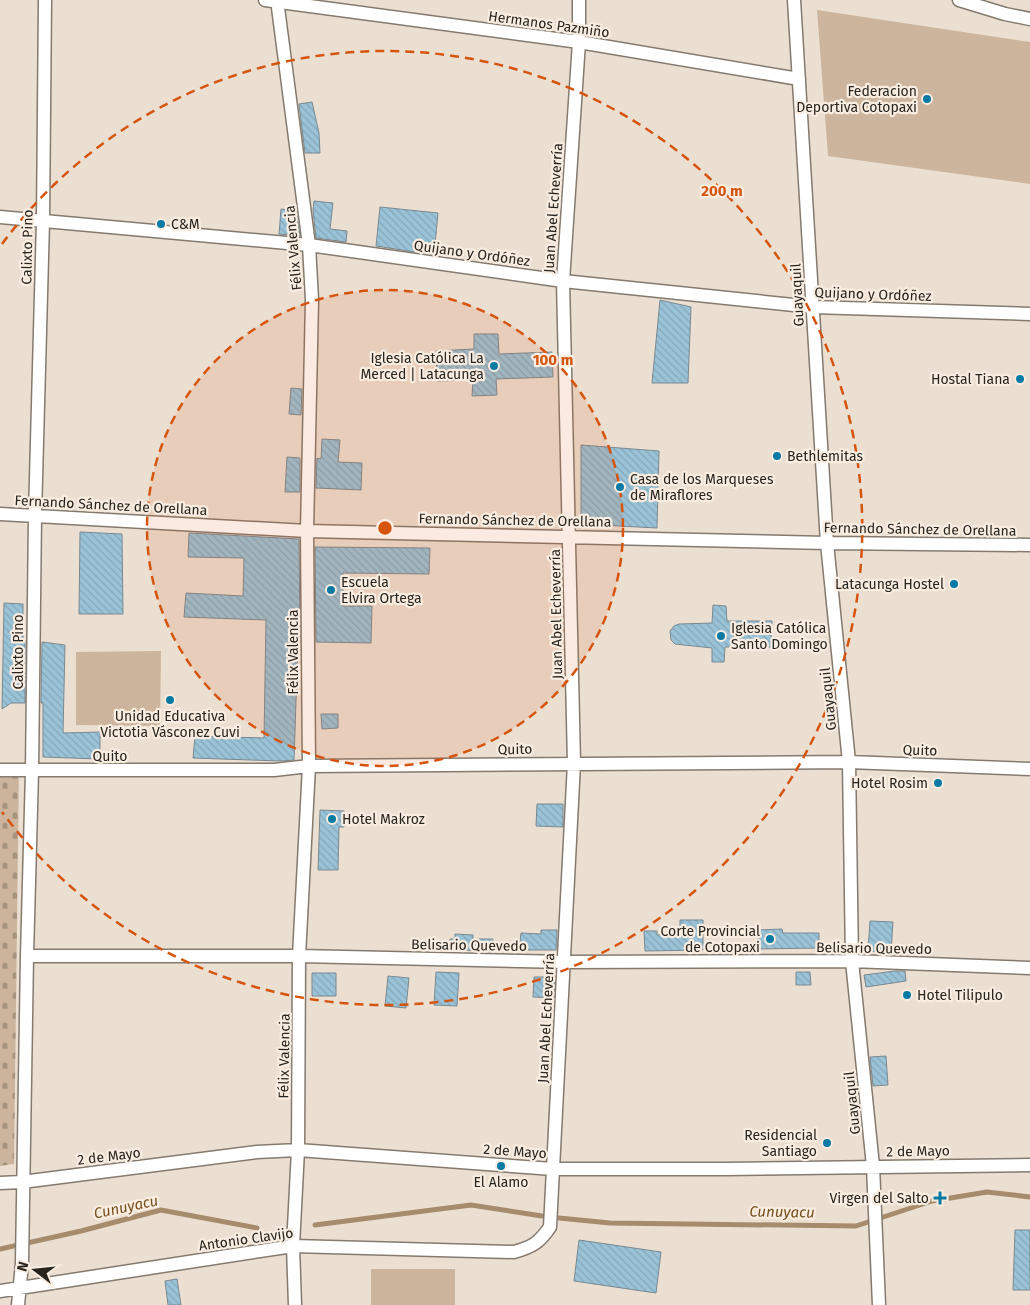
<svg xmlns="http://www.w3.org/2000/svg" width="1030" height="1305" font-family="'Fira Sans',sans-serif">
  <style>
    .cemetery { fill: url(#cemetery-stones) }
    .pitch { fill: #ccb59c }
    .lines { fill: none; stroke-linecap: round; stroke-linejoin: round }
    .stream { stroke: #a68c6d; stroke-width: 5 }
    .building { fill: url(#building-back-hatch); stroke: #7a8991 }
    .minor-casing { stroke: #847a6e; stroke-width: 15 }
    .minor { stroke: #fff; stroke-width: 12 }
    .ring { fill: none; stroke: #d5540e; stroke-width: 2.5; stroke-dasharray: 9 6 }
    .poi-dot { fill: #087aa3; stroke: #f8ede0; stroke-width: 2 }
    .labels { text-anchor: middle; stroke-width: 4.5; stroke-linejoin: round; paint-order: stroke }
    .street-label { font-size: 14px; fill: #28241f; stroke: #f8ede0 }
    .poi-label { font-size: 14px; fill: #28241f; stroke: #f8ede0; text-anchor: end }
    .water-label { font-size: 15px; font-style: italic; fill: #754f1c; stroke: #f8ede0 }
    .centre { fill: #d5540e; stroke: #f8ede0; stroke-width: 2.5 }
    .ring-label { font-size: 15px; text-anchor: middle; font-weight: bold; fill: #d5540e; stroke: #f8ede0; stroke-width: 4.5; stroke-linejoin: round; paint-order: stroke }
  </style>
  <defs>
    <pattern id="cemetery-stones" width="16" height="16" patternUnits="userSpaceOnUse" patternTransform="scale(1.25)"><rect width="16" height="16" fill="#ccb59c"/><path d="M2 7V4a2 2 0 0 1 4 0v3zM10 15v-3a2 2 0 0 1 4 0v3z" fill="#a6937f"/></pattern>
    <pattern id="building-back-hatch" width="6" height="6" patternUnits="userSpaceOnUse" patternTransform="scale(1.25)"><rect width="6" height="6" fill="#9ac3d8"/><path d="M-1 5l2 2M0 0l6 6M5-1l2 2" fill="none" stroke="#85a7b9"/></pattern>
  </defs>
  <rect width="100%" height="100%" fill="#ebdfd2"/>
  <path class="cemetery" d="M0 767H19L14 1164 0 1166Z"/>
  <path class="pitch" d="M817 10 1030 42V184L828 156Z
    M161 651 160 726 76 725V652Z
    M371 1269H455V1305H371Z"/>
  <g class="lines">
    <path class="stream" d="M559 1218 610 1223 856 1226 932 1201 987 1192 1030 1197
      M315 1225 471 1205 542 1216
      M0 1249 81 1231 161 1210 257 1228"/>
  </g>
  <path class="building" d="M312 102 319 133 320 153H305L299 104Z
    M314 201 333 203 330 229 347 231 346 242 316 238 313 210Z
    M380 207 438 213 434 255 376 246Z
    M281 209 296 211 300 236 279 234Z
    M660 300 691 307 688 383H652Z
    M474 334H498L499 354 552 352 553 377 496 379 497 395 472 396 473 380 437 381 436 351 474 349Z
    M291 388 302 389 301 415 289 414Z
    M322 439 340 440 338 462 362 463 361 490 316 488 317 458 321 459Z
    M581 445 659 451 657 528 581 524Z
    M287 457 300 458V492H285Z
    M80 532 122 534 123 614H79Z
    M189 533 299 539 300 642H298L294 760 280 761 193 758 195 736 264 738 266 620 184 617 186 593 243 596 244 558 188 557Z
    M315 547 430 548 429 574 343 573V606H372L371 643 316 642Z
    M4 603 23 604V640H25V703H11L2 709Z
    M713 605 726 606 727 621H772L771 647H725L724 662H712V648L675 644 671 640 670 631 674 626 679 624 712 623Z
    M42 642 65 645 63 733 100 732V759L43 757V703H41Z
    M321 714H338V728L322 729Z
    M537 804H563V827L536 826Z
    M320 810 344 811V827H339L338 870H318Z
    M680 920H703V950L645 951 644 931H657V935L680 934Z
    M870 921 893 922 891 952 868 951Z
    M782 929 783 933H819V948L758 949V930Z
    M541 930H557L556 950H519L521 933 541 934Z
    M455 934 473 935V939H493V952L449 949 450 939H455Z
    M895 971H905L906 981 866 987 864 975Z
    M436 972 459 973 457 1006 434 1005Z
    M796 972H810L811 985H796Z
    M312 973H336V996H312Z
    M388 976 409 978 406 1008 385 1006Z
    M534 977H555L554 998 533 997Z
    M886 1056 888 1085 873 1086 870 1057Z
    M1015 1230H1030V1290H1013Z
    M579 1240 661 1252 656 1293 574 1281Z
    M177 1279 181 1305H168L165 1281Z"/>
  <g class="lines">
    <defs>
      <path id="minor" d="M265 0 579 42 799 79
        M277 0 309 245 312 300 307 531 309 766 299 956 298 1150 293 1246 295 1305
        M794 0 827 543 849 762 852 961 873 1166 879 1305
        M959 0 1005 14 1030 19
        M0 217 309 245 563 281 813 307 1030 314
        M0 514 307 531 827 543 1030 545
        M0 770H274L309 766 849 762 1030 769
        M27 956H299L565 962 852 961 1030 968
        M0 1183 22 1182 257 1152 298 1150 553 1169H726L1030 1165
        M0 1291 293 1246 514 1252C532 1247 539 1243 550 1227L574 763 563 281 579 42V0
        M18 1305 22 1263 27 956 32 771 35 515 43 221 45 0"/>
    </defs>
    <use href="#minor" class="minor-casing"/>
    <use href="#minor" class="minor"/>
  </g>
  <circle cx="385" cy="528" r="238" fill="#d5540e" fill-opacity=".12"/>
  <g class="ring">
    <circle cx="385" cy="528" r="238"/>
    <path d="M2 244A477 477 0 1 1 2 812"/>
  </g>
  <g class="poi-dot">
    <circle cx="927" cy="99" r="5"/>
    <circle cx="161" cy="224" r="5"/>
    <circle cx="494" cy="366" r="5"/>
    <circle cx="1020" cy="379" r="5"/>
    <circle cx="777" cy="456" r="5"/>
    <circle cx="620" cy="487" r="5"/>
    <circle cx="954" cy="584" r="5"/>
    <circle cx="331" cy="590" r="5"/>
    <circle cx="721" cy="636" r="5"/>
    <circle cx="170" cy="700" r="5"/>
    <circle cx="938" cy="783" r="5"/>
    <circle cx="332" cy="819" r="5"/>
    <circle cx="770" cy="939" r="5"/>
    <circle cx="907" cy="995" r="5"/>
    <circle cx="827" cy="1143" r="5"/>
    <circle cx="501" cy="1166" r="5"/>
    <path d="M937.5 1190.5h5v5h5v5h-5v5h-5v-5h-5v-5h5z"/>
  </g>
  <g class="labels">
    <g class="street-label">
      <text transform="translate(549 24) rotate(8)" y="5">Hermanos Pazmiño</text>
      <text transform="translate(553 208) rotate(-86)" y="5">Juan Abel Echeverría</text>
      <text transform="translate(27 247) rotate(-89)" y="5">Calixto Pino</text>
      <text transform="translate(293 248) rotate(-95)" y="5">Félix Valencia</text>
      <text transform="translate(472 253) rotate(8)" y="5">Quijano y Ordóñez</text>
      <text transform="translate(873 294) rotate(2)" y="5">Quijano y Ordóñez</text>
      <text transform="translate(797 295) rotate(-93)" y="5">Guayaquil</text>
      <text transform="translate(111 505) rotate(3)" y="5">Fernando Sánchez de Orellana</text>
      <text transform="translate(515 520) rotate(1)" y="5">Fernando Sánchez de Orellana</text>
      <text transform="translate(920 529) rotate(1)" y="5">Fernando Sánchez de Orellana</text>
      <text transform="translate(556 614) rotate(-91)" y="5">Juan Abel Echeverría</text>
      <text transform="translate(18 652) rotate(-90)" y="5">Calixto Pino</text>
      <text transform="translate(293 652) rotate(-90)" y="5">Félix Valencia</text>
      <text transform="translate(828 699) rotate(-96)" y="5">Guayaquil</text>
      <text transform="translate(515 749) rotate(-1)" y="5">Quito</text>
      <text transform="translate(920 750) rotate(2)" y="5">Quito</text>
      <text x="110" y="761">Quito</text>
      <text transform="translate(469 945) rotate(1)" y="5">Belisario Quevedo</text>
      <text transform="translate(874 948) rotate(1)" y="5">Belisario Quevedo</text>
      <text transform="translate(546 1018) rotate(-87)" y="5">Juan Abel Echeverría</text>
      <text transform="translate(284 1056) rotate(-89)" y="5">Félix Valencia</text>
      <text transform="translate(852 1103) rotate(-96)" y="5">Guayaquil</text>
      <text transform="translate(515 1151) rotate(4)" y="5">2 de Mayo</text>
      <text transform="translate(918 1151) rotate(-1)" y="5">2 de Mayo</text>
      <text transform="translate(109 1156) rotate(-7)" y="5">2 de Mayo</text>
      <text transform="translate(246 1239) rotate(-8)" y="5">Antonio Clavijo</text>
    </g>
    <g class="poi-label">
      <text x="917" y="96">Federacion<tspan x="917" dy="16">Deportiva Cotopaxi</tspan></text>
      <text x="171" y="229" text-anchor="start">C&amp;M</text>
      <text x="484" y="363">Iglesia Católica La<tspan x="484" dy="16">Merced | Latacunga</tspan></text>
      <text x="1010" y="384">Hostal Tiana</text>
      <text x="787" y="461" text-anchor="start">Bethlemitas</text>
      <text x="630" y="484" text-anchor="start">Casa de los Marqueses<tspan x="630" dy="16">de Miraflores</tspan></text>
      <text x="341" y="587" text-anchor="start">Escuela<tspan x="341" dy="16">Elvira Ortega</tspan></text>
      <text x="944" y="589">Latacunga Hostel</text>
      <text x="731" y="633" text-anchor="start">Iglesia Católica<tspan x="731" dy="16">Santo Domingo</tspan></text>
      <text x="170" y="721" text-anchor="middle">Unidad Educativa<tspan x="170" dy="16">Victotia Vásconez Cuvi</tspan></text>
      <text x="928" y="788">Hotel Rosim</text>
      <text x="342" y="824" text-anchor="start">Hotel Makroz</text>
      <text x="760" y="936">Corte Provincial<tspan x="760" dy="16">de Cotopaxi</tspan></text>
      <text x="917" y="1000" text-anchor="start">Hotel Tilipulo</text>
      <text x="817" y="1140">Residencial<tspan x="817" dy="16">Santiago</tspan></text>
      <text x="501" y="1187" text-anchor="middle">El Alamo</text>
      <text x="929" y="1203">Virgen del Salto</text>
    </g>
    <g class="water-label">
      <text transform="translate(126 1207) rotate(-12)" y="5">Cunuyacu</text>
      <text transform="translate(782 1212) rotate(1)" y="5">Cunuyacu</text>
    </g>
  </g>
  <circle cx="385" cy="528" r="8" class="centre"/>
  <g class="ring-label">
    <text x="722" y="196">200 m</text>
    <text x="553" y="365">100 m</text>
  </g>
  <g transform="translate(35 1270) rotate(286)" stroke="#f8ede0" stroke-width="4" paint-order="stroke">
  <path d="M0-4L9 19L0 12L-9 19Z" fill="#28241f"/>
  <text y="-8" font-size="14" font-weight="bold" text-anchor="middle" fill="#28241f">N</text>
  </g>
</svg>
